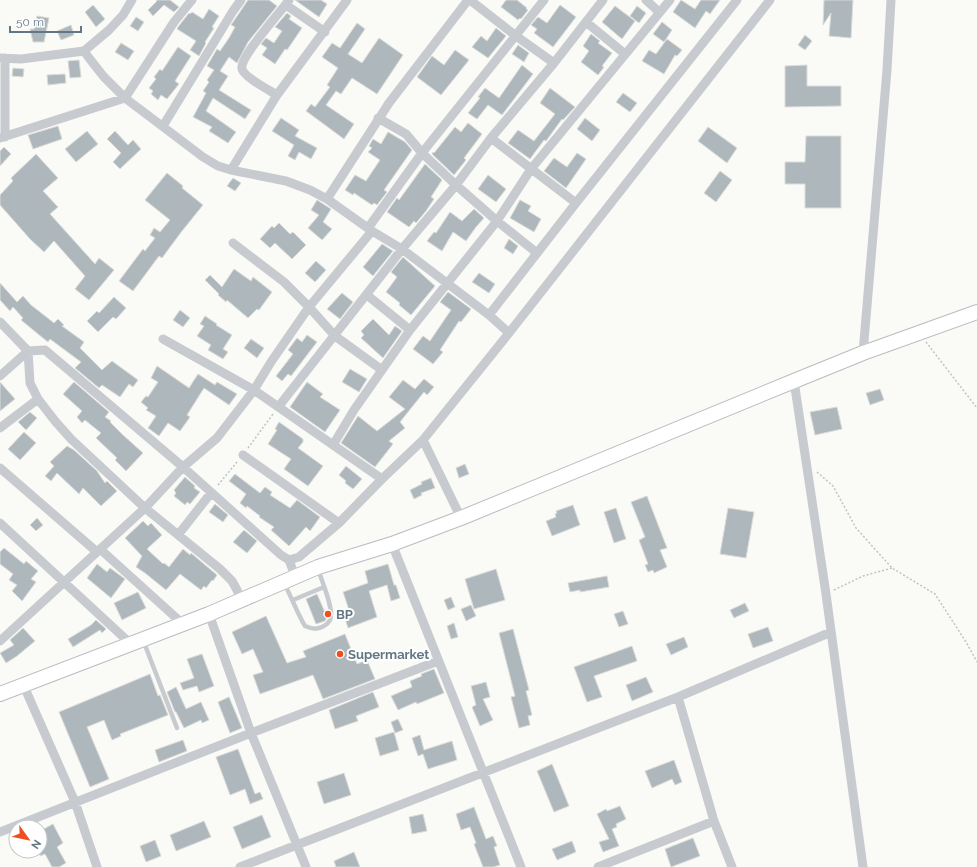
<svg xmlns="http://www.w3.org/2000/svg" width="977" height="867" font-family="Raleway,sans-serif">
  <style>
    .building { fill: #adb7bc; stroke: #dcdcd9 }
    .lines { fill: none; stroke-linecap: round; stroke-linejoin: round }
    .primary-casing { stroke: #b7bdc1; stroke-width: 16 }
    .path { stroke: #c0c3c5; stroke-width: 1.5; stroke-dasharray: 2 2; stroke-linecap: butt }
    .lane { stroke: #c7cbcf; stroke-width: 4.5 }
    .street { stroke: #c7cbcf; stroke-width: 9 }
    .primary { stroke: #fff; stroke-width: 14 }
    .poi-dot { fill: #f04d21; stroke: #fff; stroke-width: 1.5 }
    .labels { text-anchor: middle; stroke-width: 4; stroke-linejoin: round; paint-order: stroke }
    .poi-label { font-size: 13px; font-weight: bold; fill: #627684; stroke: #fff; text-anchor: start }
  </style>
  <rect width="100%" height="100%" fill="#fafaf7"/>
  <path class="building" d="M156 0H170L179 7 174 12 164 5 153 16 148 10 157 1Z
    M248 0H269L277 6 248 42 237 63 229 57 220 71 228 76 219 90 251 110 245 119 213 98 206 111 236 132 228 143 209 131 212 127 193 117 206 93 203 91 209 82 207 80 214 70 207 66 217 49 220 51 229 38 235 27 231 25Z
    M295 0H321L327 4 319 17Z
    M506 0H517L527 8 526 9 528 10 521 19 520 18 518 20 501 7Z
    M681 0 695 9 701 0H720L710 14 706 11 695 28 673 12Z
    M824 0H853L851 38 829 36 831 13 823 25Z
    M93 5 105 19 96 27 85 12Z
    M560 5 576 17 553 47 534 33 537 29 531 25 538 17 547 23Z
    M615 6 635 21 622 39 602 22Z
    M637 6 646 13 639 23 630 16Z
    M209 9 219 16 212 27 214 28 205 42 206 43 199 56 190 50 196 41 177 29 178 27 189 13 190 14 192 12 203 19Z
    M287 13 291 16 289 19 302 28 287 50 285 49 275 64 262 55 267 48 261 44 266 38 274 43 282 31 275 27Z
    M37 16 49 18 44 42H33L30 29H34Z
    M136 17 144 22 138 31 130 26Z
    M662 22 672 30 664 42 653 34Z
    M357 23 365 29 348 54 362 63 379 38 403 55 377 94 352 78 341 94 336 91 326 105 354 124 344 139 306 111 311 104 315 107 330 87 327 85 338 68 322 57 332 43 340 48Z
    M71 25 74 35 61 40 57 31Z
    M496 28 506 36 488 58 472 47 481 36 487 41Z
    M591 34 600 41 598 43 612 53 602 66 604 67 598 75 581 62 589 51 583 46Z
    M805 35 812 41 805 50 798 45Z
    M667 39 682 50 677 56 675 55 664 74 642 61 649 50 656 54Z
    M121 43 134 51 128 60 115 52Z
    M518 45 529 53 524 62 512 54Z
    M178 47 191 56 175 81 179 84 167 99 161 95 158 100 151 94 153 91 149 88 156 79 154 77 160 69 162 71Z
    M455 50 469 60 441 95 417 77 432 56 444 65Z
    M79 60 81 77 70 78 68 61Z
    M522 65 533 74 502 115 488 105 477 119 468 113 480 98 478 97 485 88 499 98Z
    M807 65V86H841V106L785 107V66Z
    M13 68 24 69 23 77 12 76Z
    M65 74 66 83 48 85 47 75Z
    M550 88 575 107 563 120 562 119 546 141 544 140 530 159 508 143 518 130 534 141 555 114 540 103Z
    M623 93 637 103 630 112 616 102Z
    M281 118 299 130 295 136 317 148 311 159 299 152 295 160 288 156 294 145 272 131Z
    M585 118 600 130 592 141 577 129Z
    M468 123 482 134 464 158 466 160 454 175 432 154 433 152 434 153 455 127 461 132Z
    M58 126 62 139 33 149 28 135Z
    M708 127 737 148 727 163 698 141Z
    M87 131 98 144 76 162 65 149Z
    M115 131 128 145 133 140 141 149 120 169 113 162 121 153 107 139Z
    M388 132 405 142 412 150 384 190 387 192 377 205 374 203 372 205 354 193 353 195 345 190 355 175 366 181 380 160 368 152 372 148 369 146 373 139 381 144Z
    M806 136H841V208H805V184H785V162H805Z
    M4 147 11 154 0 166V151Z
    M577 153 586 159 566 188 544 171 554 158 567 167Z
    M36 154 58 178 43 191 58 207 50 214 95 264 99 258 114 270 89 300 75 289 85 276 54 241 44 252 30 239 0 205V195L13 181 11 178Z
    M425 164 442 180 431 197 434 199 426 211 416 223 414 221 409 227 387 212 397 198 399 200Z
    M720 171 732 180 716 202 704 193Z
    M167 173 183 186 182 188 203 205 182 231 162 258 159 256 133 291 119 281 143 249 145 251 155 238 150 235 154 228 160 232 170 220 145 200Z
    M488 175 506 189 496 202 478 189Z
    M233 178 241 183 235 191 227 186Z
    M317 200 331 209 323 222 332 229 322 240 308 228 319 215 311 210Z
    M520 200 531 206 528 211 541 219 534 232 510 218Z
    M474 209 484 218 476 227 466 241 453 232 442 251 427 241 434 232 436 233 450 212 462 221Z
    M279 223 290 234 293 232 306 245 292 259 275 243 270 248 260 239 272 226 274 228Z
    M509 239 518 246 513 254 504 248Z
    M382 244 393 251 373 276 363 267Z
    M403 257 435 286 411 315 399 305 400 303 386 292 397 277 391 272Z
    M316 261 326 270 315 282 305 273Z
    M234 269 251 281 253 277 272 292 259 310 257 309 248 318 227 300 226 302 218 295 219 294 205 280 210 275 222 287Z
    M479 273 495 284 489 293 472 282Z
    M0 283 17 302 23 296 31 305 54 323 58 319 64 325 62 326 84 342 80 348 102 370 112 361 138 380 133 387 129 384 120 397 102 385 99 388 75 368 81 362 50 339 48 342 38 334 21 320 23 318 13 307 10 311 0 300Z
    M448 292 471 309 461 322 459 321 440 350 443 352 433 364 413 349 423 336 430 341 451 310 440 302Z
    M342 293 353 302 340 319 327 309Z
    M114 297 126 308 116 319 113 317 98 332 87 321 97 311 99 313Z
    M180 310 190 318 183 327 173 320Z
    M205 316 217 324 216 325 232 335 223 349 228 352 223 359 208 350 211 345 197 336 204 326 200 324Z
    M373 319 389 335 395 326 402 331 383 358 361 338 364 335 361 331Z
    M307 335 317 342 291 376 288 374 282 381 276 376 293 354 288 350 297 338 302 342Z
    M251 339 264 348 257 358 244 348Z
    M157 366 189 388 198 374 215 385 217 382 237 394 229 405 204 388 187 415 190 417 180 431 168 423 159 436 148 428 156 416 146 410 148 408 141 402 146 396 148 397 158 382 151 378Z
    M350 369 367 379 359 392 342 382Z
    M424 379 434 387 427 395 424 392 400 422 405 428 389 441 393 444 375 467 341 443 358 416 377 431 405 409 389 397 403 380 415 389Z
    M0 382 15 399 0 411Z
    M74 382 109 412 105 417 111 421 110 422 123 435 143 453 126 471 115 460 117 458 96 438 101 433 85 420 82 423 77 417 82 411 63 394Z
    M307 382 323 394 320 397 340 410 325 432 290 407Z
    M880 389 884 400 870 405 866 393Z
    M837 407 842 429 815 435 810 412Z
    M30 412 37 418 26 430 18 422Z
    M279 422 303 439V442L298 448 323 466 308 486 284 469 291 459 268 444 277 430 275 429Z
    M24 432 36 443 20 460 8 449Z
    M67 446 74 450 97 471 105 483 107 481 117 491 101 506 83 488 79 494 57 473 51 481 45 476 54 466 50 462Z
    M465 464 469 474 459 478 456 468Z
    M346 466 362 479 353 489 345 483 346 481 339 475Z
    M235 474 260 493 265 487 272 492 270 495 290 508 297 500 320 517 310 531 306 527 289 546 271 530 274 527 259 517 260 516 247 506 246 508 240 503 246 494 229 481Z
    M185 477 195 486 194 488 200 492 190 504 187 502 185 505 174 496 176 493 174 490Z
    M431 478 435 488 421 493 422 495 414 499 410 490 422 484 421 482Z
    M647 496 667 548 660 550 667 567 654 573 653 570 648 572 645 565 648 564 639 540 645 537 631 502Z
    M215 504 228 515 223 522 209 512Z
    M573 505 580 525 552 536 546 521 556 517 555 514 557 513 556 511Z
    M616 508 626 539 614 543 604 512Z
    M728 508 754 512 746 558 720 554Z
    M37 518 43 525 36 531 30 525Z
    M143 521 148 526 151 523 162 535 147 549 163 564 164 563 169 567 183 549 190 555 191 553 217 575 213 581 212 580 206 588 204 586 201 590 180 574 166 590 145 573 136 567 142 556 125 538Z
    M244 530 257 541 247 553 233 542Z
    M4 548 24 564 26 561 38 571 31 579 36 582 22 601 12 591 17 585 9 580 13 574 0 564V552Z
    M97 564 107 572 110 568 125 579 111 598 87 578Z
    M388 564 394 585H396L400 598 391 601 387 585 369 591 377 617 348 628 344 615 350 613 343 592 368 583 365 571Z
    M496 569 505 600 474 609 465 579Z
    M607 576 609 587 580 592V590L570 592 568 583Z
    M138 592 146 608 122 620 114 603Z
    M317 594 327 617 325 621 316 624 306 599Z
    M451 597 455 607 448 610 444 600Z
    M745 603 749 611 734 618 730 610Z
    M471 605 476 616 466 621 461 609Z
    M623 611 628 624 619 627 614 614Z
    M266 616 287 663 306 657 303 651 345 634 357 664 367 660 375 679 323 699 313 675 260 694 253 675 263 672 253 649 242 654 232 632Z
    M96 620 106 629 102 633 100 630 73 647 68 639 91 625Z
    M454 623 458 637 451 639 447 626Z
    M768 627 773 641 753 648 748 634Z
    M23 628 35 641 17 656 6 663 0 653 14 645 10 640Z
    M513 629 529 690 526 691 532 715 528 716 530 725 519 728 511 697 515 696 499 633Z
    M684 637 688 647 671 655 666 644Z
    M632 646 637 661 594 676 602 697 587 702 574 667Z
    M202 654 214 686 199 692 197 686 183 690 180 683 194 678 187 659Z
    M434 669 444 693 417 704 416 702 398 710 391 696 412 687 410 681 422 676 421 674Z
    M150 674 158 696 160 695 168 715 120 734 121 736 112 740 104 720 87 727 109 779 90 787 59 712Z
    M646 677 653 692 632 701 626 685Z
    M486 682 490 697 483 699 493 720 480 726 472 707 476 705 471 686Z
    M176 687 186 709 201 702 209 720 202 723 201 720 184 728 176 712H175L167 692Z
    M373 692 379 707 356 716 358 721 335 729 329 710Z
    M229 697 242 728 230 733 218 702Z
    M398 719 403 730 395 733 391 722Z
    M394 732 399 750 380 756 375 738Z
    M420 735 424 750 452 741 457 760 428 769 423 754 418 756 412 738Z
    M183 740 187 751 159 762 155 750Z
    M238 749 255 794 260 792 263 799 250 804 245 789 230 795 216 757Z
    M674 760 682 782 675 785 672 779 652 788 645 771Z
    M552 764 569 806 554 812 537 771Z
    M344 773 351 795 324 804 317 782Z
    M620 806 626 819 616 824 617 827 612 829 619 846 603 852 599 842 609 839 597 814 606 809 607 811Z
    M474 807 486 839 493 836 497 846 494 847 500 865 493 867H483L474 844 476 843 470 827 461 830 456 814Z
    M423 814 427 831 412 834 409 817Z
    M262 815 271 837 242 849 233 827Z
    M204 821 211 837 176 851 170 835Z
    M53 824 63 843 57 847 66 863 59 867H52L45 854 40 856V831Z
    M693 838 700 856 671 867 665 849Z
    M155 840 161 856 146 862 140 846Z
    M572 841 576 852 557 860 552 849Z
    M354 852 360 867H336L334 861Z"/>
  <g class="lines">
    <defs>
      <path id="primary" d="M0 694 209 614 318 567 392 544 461 518 794 381 863 353 977 312"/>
    </defs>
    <use href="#primary" class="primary-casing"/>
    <path class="path" d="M926 342 977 408
      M248 448 273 414
      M817 472 833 486 856 528 892 568 935 594 966 642 977 662
      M218 485 237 462
      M834 590 863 576 892 568"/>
    <path class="lane" d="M284 583C292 598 297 613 305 626 312 629 317 630 324 626 326 625 329 622 330 620 335 611 321 579 318 569
      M293 600 324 587
      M143 640 177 728"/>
    <path class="street" d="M470 0 516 36 554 63
      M646 0 659 12
      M286 5 325 32
      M586 22 625 54
      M84 51 89 58 104 77 125 98 203 157 218 166 231 170 286 181 310 190 327 199 372 231 402 249 489 315 509 333
      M0 58 21 59 84 51 109 30 123 15 132 0
      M5 58V137
      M277 95C269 90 244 77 242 69 239 57 281 12 289 0
      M378 118 406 134 422 153 456 185 497 221 537 253
      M163 126 233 11 241 0
      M0 138 125 98 174 22 192 0
      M491 138 576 203
      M231 170 277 95 347 0
      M327 199 389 103 468 0
      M368 228 422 153 544 0
      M233 243 284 282 309 307 335 336 382 370
      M367 295 410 330
      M489 315 576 203 737 0
      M0 322 28 351 30 383 38 399 55 421 71 439 145 508 220 569 232 581 237 590 241 601
      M163 339 254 390 382 479
      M863 353 887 70 891 0
      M0 376 28 351 45 350 183 467 281 555 289 560 295 576
      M794 381 826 594 863 867
      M279 406 402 249 456 185 491 138 554 63 603 0
      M0 428 38 399
      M333 445 354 410 410 330 497 221 531 169 670 0
      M243 455 339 523
      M0 468 97 552
      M461 518 423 440 509 333 770 0
      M0 523 131 644
      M178 535 211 493
      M392 544 521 867
      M100 549 183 624
      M289 560 299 557 339 523 382 479 423 440
      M209 614 251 733 306 867
      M0 641 145 508 183 467 217 438 254 390 271 362 309 307 372 231
      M23 684 75 802 97 867
      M678 697 714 821 732 867
      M0 832 251 733 438 661
      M240 867 678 697 831 632
      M598 867 714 821"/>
    <use href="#primary" class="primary"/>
  </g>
  <g class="poi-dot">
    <circle cx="328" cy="614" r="4"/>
    <circle cx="340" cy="654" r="4"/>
  </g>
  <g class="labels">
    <g class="poi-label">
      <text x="336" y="619">BP</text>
      <text x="348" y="659">Supermarket</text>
    </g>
  </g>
  <g transform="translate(28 839) rotate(123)"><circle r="19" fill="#ffffff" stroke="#c0c8ce"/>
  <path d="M0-3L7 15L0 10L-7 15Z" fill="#f04d21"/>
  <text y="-6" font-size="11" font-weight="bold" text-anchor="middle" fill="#627684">N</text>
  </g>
  <path d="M10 26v6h71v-6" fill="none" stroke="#627684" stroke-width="2"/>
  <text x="16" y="26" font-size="12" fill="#627684" stroke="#ffffff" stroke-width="3" paint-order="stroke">50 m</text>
</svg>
